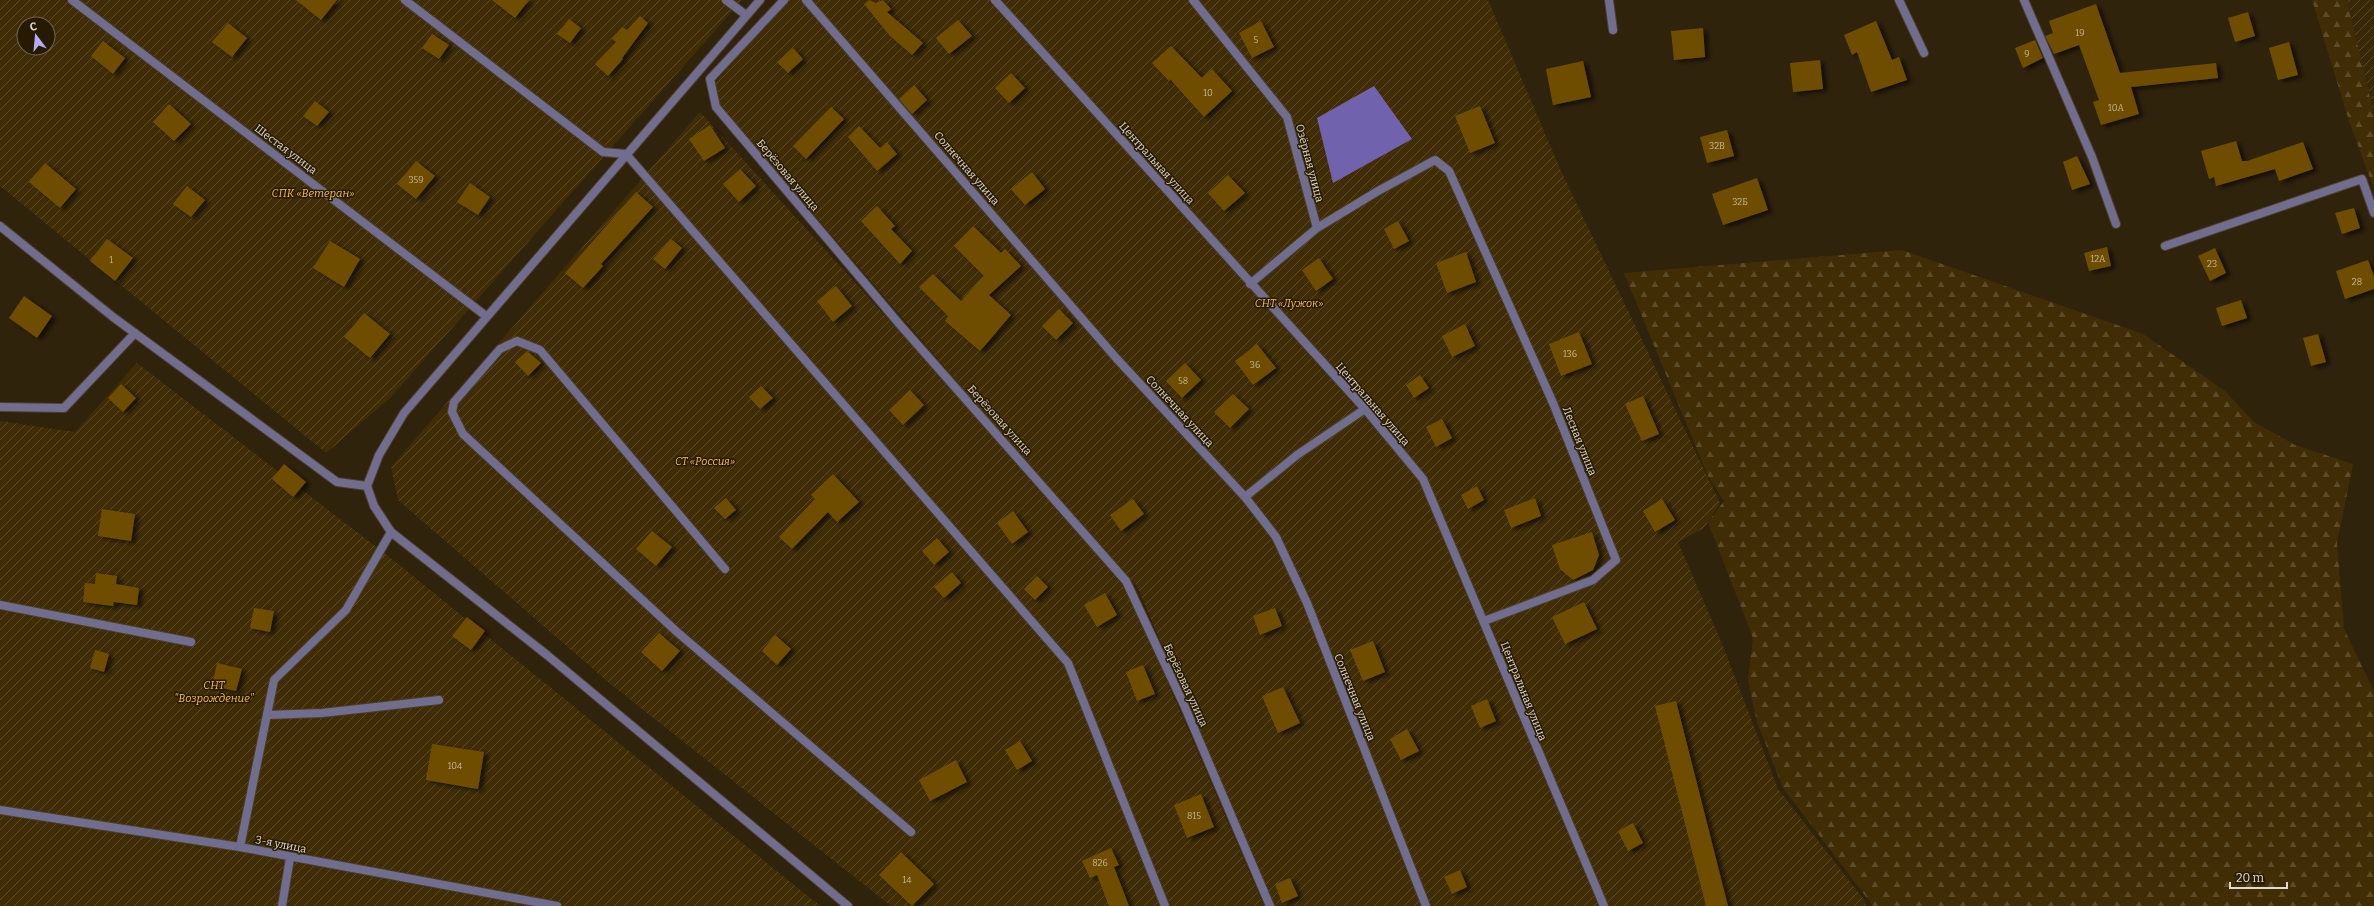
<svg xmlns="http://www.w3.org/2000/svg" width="2374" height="906" font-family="Bitter,serif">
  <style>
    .industrial { fill: url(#industrial-furrows) }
    .forest { fill: url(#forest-firs) }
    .garden { fill: url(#garden-furrows); fill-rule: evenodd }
    .water { fill: #7062ac }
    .building { fill: #6e4e03; filter: url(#shadow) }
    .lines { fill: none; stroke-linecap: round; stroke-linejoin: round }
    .service-casing { stroke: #4c402b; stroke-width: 10 }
    .minor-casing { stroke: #4c402b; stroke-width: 10 }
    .service { stroke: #716d8e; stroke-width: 8 }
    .minor { stroke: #716d8e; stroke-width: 8 }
    .labels { text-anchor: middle; stroke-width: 3; stroke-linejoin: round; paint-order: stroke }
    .number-label { font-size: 9px; fill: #c4b699 }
    .street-label { font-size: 11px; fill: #e1d9cb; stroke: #261a03 }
    .park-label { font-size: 11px; font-style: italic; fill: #f9bd4c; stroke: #261a03 }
  </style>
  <defs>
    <pattern id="industrial-furrows" width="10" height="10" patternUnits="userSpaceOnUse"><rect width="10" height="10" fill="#392808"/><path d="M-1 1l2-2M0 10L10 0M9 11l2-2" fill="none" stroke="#55472b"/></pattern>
    <pattern id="forest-firs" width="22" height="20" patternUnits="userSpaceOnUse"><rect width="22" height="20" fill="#402d06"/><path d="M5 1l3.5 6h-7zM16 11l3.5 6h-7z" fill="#5b4b29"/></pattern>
    <pattern id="garden-furrows" width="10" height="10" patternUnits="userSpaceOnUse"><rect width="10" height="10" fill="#402d06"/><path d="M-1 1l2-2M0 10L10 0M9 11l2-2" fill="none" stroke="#5b4b29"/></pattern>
    <filter id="shadow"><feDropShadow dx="4.5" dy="2.5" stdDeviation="2" flood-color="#0009"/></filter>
  </defs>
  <rect width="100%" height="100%" fill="#30230c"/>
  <path class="industrial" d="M2347 0H2374V115Z"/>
  <path class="forest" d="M2312 0H2347L2374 115V189L2349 121Z
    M1902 250 2143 334 2225 391 2254 422 2295 445 2353 464 2337 543 2344 629 2374 691V906H1873L1783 788 1757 722 1748 680 1753 638 1708 522 1724 501 1708 476 1624 273Z"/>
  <path class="garden" d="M0 0H742L391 397 326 453 0 186ZM24 24H48V48H24Z
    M788 0H1488L1561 171 1720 503 1704 528 1678 542 1723 646 1778 789 1865 901 1866 906H1273L1137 586 1097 544 710 94 719 78Z
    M700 112 960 398 1128 590 1264 906H891L608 682 398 500 391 467Z
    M137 363 392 559 820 906H0V421L75 432Z"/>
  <path class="water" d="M1374 86 1412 139 1333 183 1317 118Z"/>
  <path class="building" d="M296 0H337L321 20Z
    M492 0H529L515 18Z
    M869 0 876 3 883 0 891 9 887 12 923 43 912 55 890 36 864 4Z
    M2096 4 2120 73 2216 63 2218 78 2131 87 2139 114 2101 125 2093 102 2099 100 2079 45 2054 54 2045 36 2053 33 2049 21Z
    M2248 12 2255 36 2235 42 2228 18Z
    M640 16 648 23 622 58 623 59 608 76 595 64 616 42 612 39 622 27 627 30Z
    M569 19 581 28 570 43 557 34Z
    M958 20 972 36 949 54 936 38Z
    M1261 21 1274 47 1252 58 1239 33Z
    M1876 21 1892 60 1899 57 1907 80 1871 92 1857 52 1852 55 1844 35Z
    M228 23 247 38 232 57 212 42Z
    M1703 28 1705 57 1674 60 1671 31Z
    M432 34 449 45 439 59 422 48Z
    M2035 40 2043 58 2023 68 2015 48Z
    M103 41 125 58 113 74 91 56Z
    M2289 42 2298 75 2278 80 2269 48Z
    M1171 46 1202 78 1212 69 1232 91 1204 117 1170 79 1169 81 1152 63Z
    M793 48 803 59 788 73 777 62Z
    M1820 60 1823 89 1793 92 1790 63Z
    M1583 61 1591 97 1553 105 1546 69Z
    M1011 73 1025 88 1009 103 995 88Z
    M914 85 927 100 912 114 899 99Z
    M315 101 329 112 317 126 303 116Z
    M169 104 191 124 174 141 153 122Z
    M1480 106 1495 143 1470 153 1455 116Z
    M831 107 844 119 806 159 793 146Z
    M710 125 725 148 704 161 689 139Z
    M859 126 880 148 887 142 897 154 877 171 848 137Z
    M1727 130 1734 156 1707 163 1700 137Z
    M2236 141 2242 161H2247L2303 142 2313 169 2279 181 2275 169 2216 186 2214 177 2209 179 2201 151Z
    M2077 156 2090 184 2072 190 2063 162Z
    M416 161 435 176 416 199 397 184Z
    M45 163 76 189 60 208 29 182Z
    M740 169 756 186 739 202 723 184Z
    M1032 172 1045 189 1025 205 1011 189Z
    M1228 175 1245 193 1224 211 1208 193Z
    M1757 178 1768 210 1723 225 1712 194Z
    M470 183 490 197 478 215 457 202Z
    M187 186 205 200 191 217 173 204Z
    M636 192 653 207 601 264 603 266 583 288 565 273Z
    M877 206 895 226 891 229 912 251 900 264 861 221Z
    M2354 208 2360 228 2342 234 2335 213Z
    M1398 221 1409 241 1394 249 1384 229Z
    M973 226 1001 253 1005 249 1021 266 989 295 1011 315 980 351 945 321 948 316 919 287 933 274 961 301 984 276 954 246Z
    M107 239 133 258 115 281 90 261Z
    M671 239 682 248 665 269 653 259Z
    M330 241 360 259 344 287 313 268Z
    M2107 247 2111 266 2089 271 2084 253Z
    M2215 248 2226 273 2210 281 2198 256Z
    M1466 252 1476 282 1447 293 1436 263Z
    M1319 258 1333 279 1316 291 1302 270Z
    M2368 260 2374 276V289L2345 299 2336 271Z
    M836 286 852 306 833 322 817 301Z
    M24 296 52 316 37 338 9 318Z
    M2241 300 2247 318 2222 326 2216 308Z
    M1059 309 1073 323 1056 340 1042 326Z
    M364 313 390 334 370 358 344 337Z
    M1465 324 1475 346 1452 357 1442 336Z
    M1579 332 1592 364 1561 376 1549 344Z
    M2318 334 2326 362 2311 366 2303 338Z
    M1257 344 1276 368 1253 385 1235 361Z
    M527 351 541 363 528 376 515 362Z
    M1185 363 1201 380 1182 398 1166 381Z
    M1420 375 1429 388 1414 398 1406 385Z
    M121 384 136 398 123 412 108 398Z
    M761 386 773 398 760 409 749 397Z
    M910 390 924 405 903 425 889 410Z
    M1233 394 1249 409 1230 428 1214 412Z
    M1643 396 1659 434 1642 441 1625 404Z
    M1442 419 1452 438 1436 447 1426 427Z
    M284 464 306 482 293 497 272 479Z
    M833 474 859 502 837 522 828 512 792 549 779 537 815 499 811 495Z
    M1477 486 1484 500 1468 509 1461 495Z
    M726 498 736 510 725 519 714 508Z
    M1535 498 1541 516 1511 528 1504 510Z
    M1133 499 1144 514 1121 531 1110 515Z
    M1662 499 1675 520 1655 532 1643 511Z
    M102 509 135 514 131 541 98 536Z
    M1013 511 1028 532 1012 544 997 523Z
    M652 531 672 547 656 566 636 549Z
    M1592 532 1599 555 1593 570 1573 580 1560 569 1552 545Z
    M937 538 949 552 934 565 922 551Z
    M952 572 961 583 944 598 934 587Z
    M96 573 117 576 116 584 139 588 137 605 114 602 113 606 83 602 85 583 95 584Z
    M1037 576 1048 587 1035 600 1024 589Z
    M1105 593 1117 615 1097 627 1084 605Z
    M1584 602 1597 629 1565 644 1552 617Z
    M254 608 274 611 270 632 250 628Z
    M1275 608 1282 626 1260 635 1253 616Z
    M467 617 485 631 471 650 452 636Z
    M659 633 680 651 662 671 641 652Z
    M775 635 791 649 777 665 762 651Z
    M1373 641 1385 672 1363 681 1350 650Z
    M95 650 109 654 104 672 90 668Z
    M217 663 242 669 236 691 212 686Z
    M1143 665 1155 694 1137 701 1126 672Z
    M1283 687 1300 723 1278 733 1262 696Z
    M1487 699 1496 721 1480 728 1471 706Z
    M1676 701 1728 906H1706L1655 706Z
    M1407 729 1419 751 1401 760 1390 739Z
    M1020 741 1032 761 1017 770 1005 750Z
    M432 744 484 752 478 789 426 780Z
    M956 760 967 782 930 801 919 780Z
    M1201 794 1214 827 1187 838 1174 805Z
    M1633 823 1643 843 1628 851 1618 831Z
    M1111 848 1119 865 1114 867 1129 906H1109L1097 875 1090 878 1082 861Z
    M901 852 934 884 912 906 879 875Z
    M1460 870 1467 887 1452 894 1444 877Z
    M1290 878 1298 896 1282 903 1275 884Z"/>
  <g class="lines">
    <defs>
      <path id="service" d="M72 0 486 316
        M405 0 603 152 626 154 1068 663 1165 906
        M726 0 746 15
        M784 0 710 79 716 107 901 326 1126 581 1184 705 1270 906
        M806 0 1117 359 1245 497 1276 537 1307 603 1426 906
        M995 0 1365 409 1423 479 1604 906
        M1193 0 1287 117 1317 228 1250 284
        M1609 0 1613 30
        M1899 0 1924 53
        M2024 0 2092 157 2116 224
        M1317 228 1378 191 1435 160 1449 171 1553 403 1616 560 1593 580 1484 621
        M1245 497 1297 455 1365 409
        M725 569 540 350 517 341 500 349 454 402 452 412 463 434 677 632 911 832
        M0 605 191 642
        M267 715 322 713 439 700"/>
      <path id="minor" d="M760 0 404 413 379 455 367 486 374 506 391 532 547 655 848 906
        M0 226 113 317 337 482 367 486
        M2165 246 2362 179 2374 213
        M0 407 64 408 135 333
        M0 810 240 847 557 906
        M240 847 274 680 346 610 391 532
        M282 906 290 858"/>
    </defs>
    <use href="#service" class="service-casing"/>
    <use href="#minor" class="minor-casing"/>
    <use href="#service" class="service"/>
    <use href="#minor" class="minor"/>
  </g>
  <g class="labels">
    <g class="number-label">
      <text x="2080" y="36">19</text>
      <text x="1256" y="43">5</text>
      <text x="2027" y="57">9</text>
      <text x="1208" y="96">10</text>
      <text x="2116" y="111">10А</text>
      <text x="1717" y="149">32В</text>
      <text x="416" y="183">359</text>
      <text x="1740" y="205">32Б</text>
      <text x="2098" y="262">12А</text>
      <text x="111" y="263">1</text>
      <text x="2212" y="267">23</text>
      <text x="2357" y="285">28</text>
      <text x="1570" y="357">136</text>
      <text x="1255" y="368">36</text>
      <text x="1183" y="384">58</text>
      <text x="455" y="769">104</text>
      <text x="1194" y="819">815</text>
      <text x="1100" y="866">826</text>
      <text x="907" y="883">14</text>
    </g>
    <g class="street-label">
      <text transform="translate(286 149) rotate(37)" y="4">Шестая улица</text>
      <text transform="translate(1157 163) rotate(48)" y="4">Центральная улица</text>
      <text transform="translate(1310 163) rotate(75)" y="4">Озёрная улица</text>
      <text transform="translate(967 168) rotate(49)" y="4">Солнечная улица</text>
      <text transform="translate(788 175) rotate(50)" y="4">Берёзовая улица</text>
      <text transform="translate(1373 404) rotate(49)" y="4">Центральная улица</text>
      <text transform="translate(1180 411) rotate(47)" y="4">Солнечная улица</text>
      <text transform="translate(1000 420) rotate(48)" y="4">Берёзовая улица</text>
      <text transform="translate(1580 441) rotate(68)" y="4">Лесная улица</text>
      <text transform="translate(1186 685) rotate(65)" y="4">Берёзовая улица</text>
      <text transform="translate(1524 691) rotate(68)" y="4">Центральная улица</text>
      <text transform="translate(1355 697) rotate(68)" y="4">Солнечная улица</text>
      <text transform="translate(281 844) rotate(11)" y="4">3-я улица</text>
    </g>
    <g class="park-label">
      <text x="313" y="197">СПК «Ветеран»</text>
      <text x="1289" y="307">СНТ «Лужок»</text>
      <text x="705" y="465">СТ «Россия»</text>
      <text x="214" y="689">СНТ<tspan x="214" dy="13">"Возрождение"</tspan></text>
    </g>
  </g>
  <g transform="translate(36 36) rotate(344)"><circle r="19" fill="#261a03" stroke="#716653"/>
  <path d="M0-3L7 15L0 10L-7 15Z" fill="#b7abf8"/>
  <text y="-6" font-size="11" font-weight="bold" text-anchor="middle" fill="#e1d9cb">С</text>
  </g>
  <path d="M2230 882v6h57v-6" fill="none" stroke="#e1d9cb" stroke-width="2"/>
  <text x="2236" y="882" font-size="12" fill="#e1d9cb" stroke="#261a03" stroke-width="3" paint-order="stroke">20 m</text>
</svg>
